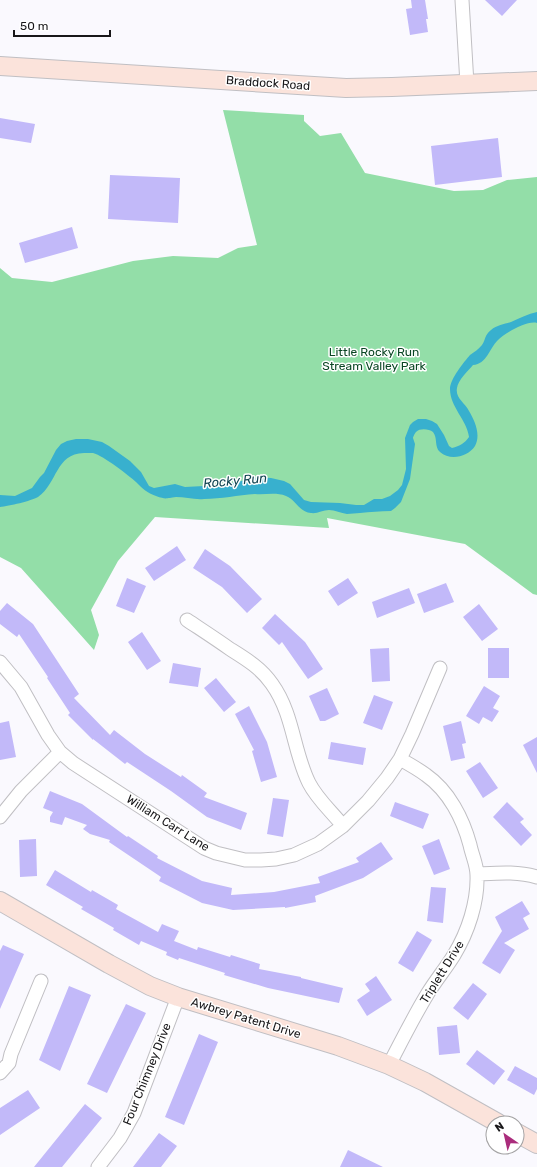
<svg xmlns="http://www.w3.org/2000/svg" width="537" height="1167" font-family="Rubik,sans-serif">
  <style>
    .green { fill: #93dea8 }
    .water { fill: #38b0ce }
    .building { fill: #c2b9f9 }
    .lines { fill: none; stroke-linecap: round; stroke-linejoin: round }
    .street-casing { stroke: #c0bfc3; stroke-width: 15 }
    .secondary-casing { stroke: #c0bfc3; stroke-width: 20 }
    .street { stroke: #fff; stroke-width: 13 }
    .secondary { stroke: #fbe3db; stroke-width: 18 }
    .labels { text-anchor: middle; stroke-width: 3; stroke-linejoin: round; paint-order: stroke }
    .street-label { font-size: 12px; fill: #181719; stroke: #fff }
    .park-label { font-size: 12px; fill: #094623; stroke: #fff }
    .water-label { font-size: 13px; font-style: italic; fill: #124552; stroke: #fff }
  </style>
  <rect width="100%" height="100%" fill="#faf9fe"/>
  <path class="green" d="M223 110 304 115V121L320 136 341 133 365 173 454 191 483 190 507 180 537 177V595L533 594 465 544 327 518 329 528 155 517 118 561 91 610 99 635 94 650 21 568 0 557V268L12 278 52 282 133 261 173 256 218 258 238 248 257 245Z"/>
  <path class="water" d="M537 312V323C528 320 505 333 498 340 489 349 487 364 473 365 468 371 458 380 457 388 455 398 465 403 469 411 475 421 481 435 475 446 468 457 450 461 440 452 434 447 438 438 433 432 429 429 420 428 416 432 415 433 413 437 413 438L415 444 410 479 401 502 395 508 391 511C380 511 370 512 360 513 356 513 351 514 347 514 341 513 335 510 329 510 323 510 317 514 311 513 299 512 296 500 286 496 276 492 265 495 255 494 238 495 221 499 204 499 195 500 185 497 176 497 166 498 167 500 156 496 147 493 143 489 136 482 128 475 104 456 93 453 91 453 87 453 84 453 55 454 58 483 38 497 31 501 9 506 0 507V495L15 496 32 488 40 477 44 473 56 450 61 444 67 441 76 439H88L102 442 109 446 130 461 141 472 149 486 154 488 175 484 185 487 223 485 259 477 271 478 284 481 290 484 304 500 311 502 340 503 356 505H364L374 499H382L390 496 398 490 402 485 406 469 405 438 410 425 413 422 418 419H426L432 421 437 424 444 435 449 446 452 448C460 446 465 443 469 437 467 420 450 407 450 389 450 379 464 362 470 355 474 352 479 349 482 345 486 339 484 336 491 330 497 325 505 324 511 322 520 318 528 314 537 312Z"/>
  <path class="building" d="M411 0H425L428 19H426L428 32 410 35 406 9 412 8Z
    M485 0H517L502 16Z
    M0 118 35 124 31 143 0 138Z
    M498 138 502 177 435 185 431 146Z
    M110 175 180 178 178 223 108 219Z
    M72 227 78 248 25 263 19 243Z
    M177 546 186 560 154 581 145 568Z
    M205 549 230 566 262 599 247 613 222 587 193 568Z
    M127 578 146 586 134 613 116 606Z
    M348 578 358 593 338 606 328 591Z
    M446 583 454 602 424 613 417 594Z
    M409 588 415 603 377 618 372 602Z
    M7 603 33 624 79 694 74 698 110 735 114 730 145 754 181 777 182 775 207 793 204 797 247 813 241 830 207 817 171 791 127 762 125 764 93 739V740L68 715 70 713 47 678 48 677 19 634 17 637 0 624V611Z
    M479 604 498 629 482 641 463 617Z
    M275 614 305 642 323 669 308 679 282 642 279 645 262 628Z
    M142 632 161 661 147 670 128 642Z
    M389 648 390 681 372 682 370 649Z
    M488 648H509V678H488Z
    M173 663 201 668 198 687 169 683Z
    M216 678 236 702 224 712 204 688Z
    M484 686 500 696 493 708 499 711 492 722 483 717 479 724 466 716Z
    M327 688 339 714 325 721H320L309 696Z
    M374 695 393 702 382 730 363 723Z
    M249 706 267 742 277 777 261 782 252 751 254 750 235 714Z
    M9 721 16 757 0 760V723Z
    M461 721 466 743 462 744 465 758 451 761 443 726Z
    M537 737V773L523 745Z
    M331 742 366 748 363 765 328 759Z
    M480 762 498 788 483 798 466 771Z
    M50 791 82 804 127 837 128 836 158 856 157 858 202 881 232 888 231 895 274 892 320 883 318 877 359 862 356 858 381 842 393 859 363 878 315 896 316 902 285 908V907L233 910 202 903 159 881 161 877 109 842 110 840 90 834 83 829 87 825 65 817 62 825 50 822V817L53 812 43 808Z
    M273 798 289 800 283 837 267 834Z
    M395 802 429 814 423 829 390 816Z
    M507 802 524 819 520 822 532 835 521 846 493 817Z
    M36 839 37 876 20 877 19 840Z
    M439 839 450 869 434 875 422 846Z
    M55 870 91 892 92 890 118 905 116 909 158 932 162 924 179 931 174 941 197 950 198 947 230 957 231 955 260 964 259 969 301 977V978L343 988 339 1003 268 988 224 975 225 973 179 958 178 960 166 955 167 952 141 941 139 945 113 930 114 928 81 909 83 907 46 885Z
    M431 887 446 888 443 923 427 921Z
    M522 901 530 914 523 918 529 929 504 943 515 950 500 974 482 963 502 931 495 917Z
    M417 931 432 940 413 972 398 963Z
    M3 945 24 954 0 1009V951Z
    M376 976 392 1000 367 1016 357 1000 370 991 365 984Z
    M473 983 487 994 468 1020 453 1008Z
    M69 986 91 995 60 1071 39 1060Z
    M126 1004 146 1013 107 1093 87 1084Z
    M457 1025 460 1053 439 1055 437 1027Z
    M199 1034 218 1042 184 1125 165 1117Z
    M477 1050 505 1071 494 1085 466 1064Z
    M515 1066 537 1078V1089L534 1095 507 1080Z
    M28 1090 40 1108 0 1135V1108Z
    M85 1104 102 1118 62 1167H34Z
    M159 1133 177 1146 161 1167H133Z
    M348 1150 383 1167H340Z"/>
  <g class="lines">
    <defs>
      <path id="street" d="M462 0 467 84
        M187 620C202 630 216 639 230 649 246 659 261 668 272 684 294 715 293 751 309 783 317 799 332 812 343 826
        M0 662 21 687 48 735 60 752 73 763 204 848 216 853 245 860H261L276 859 294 855 318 844 343 826 368 801 387 778 400 759 412 734 440 668
        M0 817 21 791 60 752
        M477 874C497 873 518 871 537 877
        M389 1065C402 1040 414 1016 428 993 436 980 446 968 454 955 468 932 478 902 477 875 477 865 472 855 470 845 463 819 449 791 426 775 418 769 409 764 400 759
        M0 1073 9 1063 11 1054 41 981
        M98 1167 120 1138 134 1113 178 997"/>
      <path id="secondary" d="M0 66 346 88 392 87 537 81
        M0 901 109 964 150 986 178 997 338 1046 389 1065 425 1082 498 1123
        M517 1133 537 1144"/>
    </defs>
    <use href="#street" class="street-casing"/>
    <use href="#secondary" class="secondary-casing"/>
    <use href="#street" class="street"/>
    <use href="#secondary" class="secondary"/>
  </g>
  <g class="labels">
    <g class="street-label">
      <text transform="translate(268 83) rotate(4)" y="4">Braddock Road</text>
      <text transform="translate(168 823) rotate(32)" y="4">William Carr Lane</text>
      <text transform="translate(442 972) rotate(-58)" y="4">Triplett Drive</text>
      <text transform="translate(246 1018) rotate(17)" y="4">Awbrey Patent Drive</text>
      <text transform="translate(147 1074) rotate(-68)" y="4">Four Chimney Drive</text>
    </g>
    <g class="park-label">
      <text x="374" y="356">Little Rocky Run<tspan x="374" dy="14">Stream Valley Park</tspan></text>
    </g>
    <g class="water-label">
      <text transform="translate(235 480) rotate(-5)" y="5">Rocky Run</text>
    </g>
  </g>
  <g transform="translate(505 1135) rotate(326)"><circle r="19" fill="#ffffff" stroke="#a3a2a3"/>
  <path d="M0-3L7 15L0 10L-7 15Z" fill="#aa2c7c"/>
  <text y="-6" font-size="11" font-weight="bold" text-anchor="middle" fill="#181719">N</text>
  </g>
  <path d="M14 30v6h96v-6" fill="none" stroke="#181719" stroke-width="2"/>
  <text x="20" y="30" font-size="12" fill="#181719" stroke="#ffffff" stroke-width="3" paint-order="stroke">50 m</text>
</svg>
